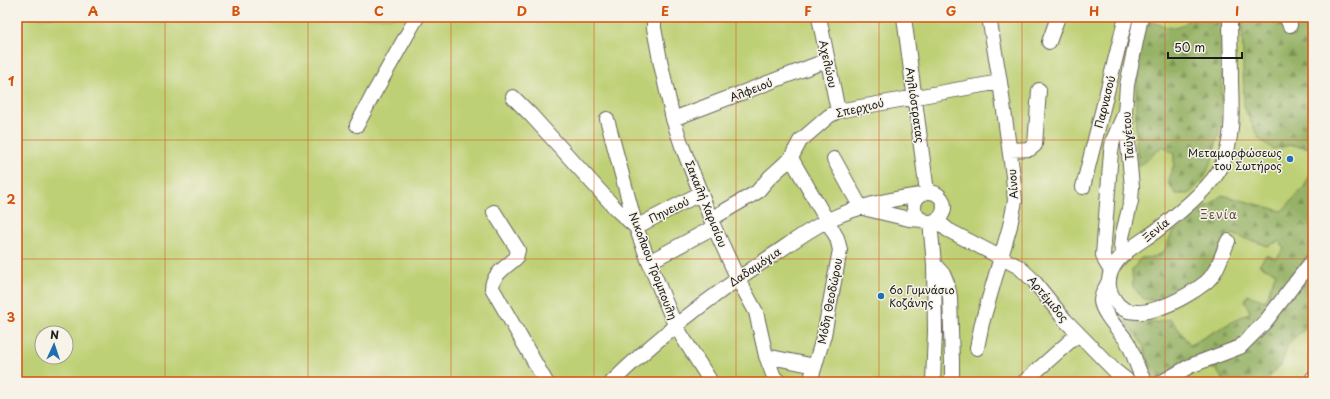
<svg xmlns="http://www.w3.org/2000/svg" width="1330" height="399" font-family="'Playpen Sans',sans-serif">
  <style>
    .green { fill: #bed074; stroke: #6d7648; fill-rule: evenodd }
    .forest { fill: url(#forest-firs); stroke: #596741 }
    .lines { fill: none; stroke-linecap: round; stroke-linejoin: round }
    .minor-casing { stroke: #686058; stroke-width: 16 }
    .minor { stroke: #fff; stroke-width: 14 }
    .grid { fill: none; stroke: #d4530e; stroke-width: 1; stroke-opacity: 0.55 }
    .poi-dot { fill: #1f6fb2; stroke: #f7f3e8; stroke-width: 1.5 }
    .labels { text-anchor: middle; stroke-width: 3; stroke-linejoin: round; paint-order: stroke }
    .street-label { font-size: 11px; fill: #1c1c1c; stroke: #f7f3e8 }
    .poi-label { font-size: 11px; fill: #1c1c1c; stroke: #f7f3e8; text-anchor: end }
    .neighbourhood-label { font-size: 12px; letter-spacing: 1px; fill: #634d47; stroke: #f7f3e8 }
    .neatline { fill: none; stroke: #d4530e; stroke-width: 1.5 }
    .grid-label { font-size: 13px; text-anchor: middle; font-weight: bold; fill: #d4530e }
  </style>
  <defs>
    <pattern id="forest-firs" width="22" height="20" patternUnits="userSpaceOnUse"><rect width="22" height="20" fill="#96b266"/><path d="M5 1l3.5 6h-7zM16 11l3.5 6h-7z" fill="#7a9053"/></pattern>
  </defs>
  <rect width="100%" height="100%" fill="#f7f3e8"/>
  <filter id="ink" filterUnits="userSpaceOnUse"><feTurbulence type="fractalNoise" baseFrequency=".025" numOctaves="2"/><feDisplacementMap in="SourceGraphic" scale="8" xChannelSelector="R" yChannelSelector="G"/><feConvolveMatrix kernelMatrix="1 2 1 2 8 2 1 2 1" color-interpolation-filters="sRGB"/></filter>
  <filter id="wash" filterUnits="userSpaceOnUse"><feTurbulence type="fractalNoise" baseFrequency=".012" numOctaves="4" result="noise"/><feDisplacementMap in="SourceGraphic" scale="16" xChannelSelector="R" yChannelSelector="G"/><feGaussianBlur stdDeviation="0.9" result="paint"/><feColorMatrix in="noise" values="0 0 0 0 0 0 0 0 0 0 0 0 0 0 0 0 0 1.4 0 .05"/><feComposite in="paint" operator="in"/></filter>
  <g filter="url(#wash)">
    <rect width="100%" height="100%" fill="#f5dfc6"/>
    <path class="green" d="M17 17H1313V382H17ZM42 333H66V357H42Z"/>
    <path class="forest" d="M1189 17H1223V58L1220 127 1213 158 1204 178 1189 194H1176L1168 183 1174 164V154L1163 146 1138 167C1133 117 1137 71 1142 22L1148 20C1162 26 1181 35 1189 17Z
      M1242 17H1307L1313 49V322L1310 326 1300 333 1288 343 1282 363 1270 377 1262 382H1224L1216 369 1182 366 1153 381 1144 347 1136 334 1124 324 1129 318 1154 323 1171 319 1190 345 1250 312 1245 301 1248 295 1265 301 1276 273 1259 265 1266 255 1276 259 1284 249 1280 241 1268 246 1228 233 1203 281 1168 300 1158 301 1144 299 1133 287 1132 270 1141 258 1154 257 1164 251 1172 233 1222 195 1282 211 1304 187 1312 171V148L1291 145 1273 149 1259 139 1244 107Z"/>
  </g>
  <g filter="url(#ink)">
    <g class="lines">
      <defs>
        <path id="minor" d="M654 17V28L660 60 673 119 682 146 714 227 738 279 756 312 766 356 774 377 779 382
          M819 17 838 111
          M904 17 927 192
          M1286 17 1290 25
          M1049 42 1058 17
          M513 97 531 115 617 210 636 227 701 193
          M607 119 636 227 649 262 675 325 711 382
          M673 119 828 60
          M357 125 374 93 417 17
          M1010 150 1030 149 1035 145 1039 90
          M791 158 837 238 840 250 824 335 810 382
          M834 159 861 208
          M1083 187 1126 17
          M914 207a15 15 0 1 1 30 0a15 15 0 1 1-30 0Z
          M867 209 909 219 923 220
          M494 212 518 250 516 258C507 266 492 275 492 288L546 382
          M711 219 757 192 770 177 791 158 800 141 829 116 838 111 1000 82
          M936 220 948 230 1019 267 1033 280 1065 320 1114 370 1129 382
          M930 222 934 264 935 331 933 382
          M1228 241C1222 254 1217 274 1205 283 1186 298 1130 330 1114 299 1110 293 1108 286 1109 279 1112 256 1140 243 1156 231 1174 217 1212 186 1221 167 1234 139 1232 110 1231 81 1231 59 1230 38 1230 17
          M1125 254 1121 246 1122 237 1131 201 1132 187 1125 113 1127 85 1141 17
          M649 262 714 227
          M934 264 943 274 947 283 950 297 952 362V382
          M1111 271 1105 261 1103 255 1111 152 1113 140 1124 115
          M1109 281C1106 287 1101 294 1101 301 1102 313 1119 330 1126 340 1135 353 1136 369 1145 382
          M977 348 982 323 1010 226 1015 201 1013 176 1000 82 989 17
          M766 356 815 366
          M612 382C662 333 718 291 776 253 795 240 814 226 835 217 862 205 892 199 920 195
          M1024 382 1078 334
          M1162 382 1190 366 1240 347 1265 322 1313 260
          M1310 382 1313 378"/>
      </defs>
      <use href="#minor" class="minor-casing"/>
      <use href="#minor" class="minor"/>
    </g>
  </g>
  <path class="grid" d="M165 17V382M308 17V382M451 17V382M594 17V382M736 17V382M879 17V382M1022 17V382M1165 17V382M17 140H1313M17 259H1313"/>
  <g class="poi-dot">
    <circle cx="1290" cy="159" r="4"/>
    <circle cx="881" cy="296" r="4"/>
  </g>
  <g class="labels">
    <g class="street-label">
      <text transform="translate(828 64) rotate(78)" y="4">Αχελώου</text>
      <text transform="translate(751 90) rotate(-21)" y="4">Αλφειού</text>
      <text transform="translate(1105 102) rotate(-76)" y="4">Παρνασού</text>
      <text transform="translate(915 105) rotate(82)" y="4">Αηλιόστρατας</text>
      <text transform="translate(860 108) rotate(-13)" y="4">Σπερχιού</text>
      <text transform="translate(1128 136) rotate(-94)" y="4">Ταϋγέτου</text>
      <text transform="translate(1013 184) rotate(-94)" y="4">Αίνου</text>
      <text transform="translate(706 204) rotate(68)" y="4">Σακαλή Χαρισίου</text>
      <text transform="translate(669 210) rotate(-27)" y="4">Πηνειού</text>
      <text transform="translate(1156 230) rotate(-39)" y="4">Ξενία</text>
      <text transform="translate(653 266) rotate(69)" y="4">Νικολαου Τρομπουλη</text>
      <text transform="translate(755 267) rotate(-34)" y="4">Δαδαμόγια</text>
      <text transform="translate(1048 299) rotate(50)" y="4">Αρτέμιδος</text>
      <text transform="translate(830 301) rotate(-79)" y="4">Μόδη Θεοδώρου</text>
    </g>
    <g class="poi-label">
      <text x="1282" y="157">Μεταμορφώσεως<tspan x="1282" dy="13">του Σωτήρος</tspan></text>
      <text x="889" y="294" text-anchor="start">6ο Γυμνάσιο<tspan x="889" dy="13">Κοζάνης</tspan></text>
    </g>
    <g class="neighbourhood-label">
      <text x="1219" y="219">Ξενία</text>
    </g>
  </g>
  <rect width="1330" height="399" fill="none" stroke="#f7f3e8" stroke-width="44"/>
  <g transform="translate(54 345) rotate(3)"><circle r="19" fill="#f7f3e8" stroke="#9f9d96"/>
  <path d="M0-3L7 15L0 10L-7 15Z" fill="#1f6fb2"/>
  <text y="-6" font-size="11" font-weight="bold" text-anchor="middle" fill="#1c1c1c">N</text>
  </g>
  <path d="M1168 52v6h74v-6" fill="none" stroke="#1c1c1c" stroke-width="2"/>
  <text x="1174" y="52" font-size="12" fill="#1c1c1c" stroke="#f7f3e8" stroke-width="3" paint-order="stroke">50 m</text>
  <rect x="22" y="22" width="1286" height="355" class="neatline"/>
  <g class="grid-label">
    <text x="93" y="16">A</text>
    <text x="236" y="16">B</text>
    <text x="379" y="16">C</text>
    <text x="522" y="16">D</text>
    <text x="665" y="16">E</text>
    <text x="808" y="16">F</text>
    <text x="951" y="16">G</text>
    <text x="1094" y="16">H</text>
    <text x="1237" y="16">I</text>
    <text x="11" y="86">1</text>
    <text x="11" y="204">2</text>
    <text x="11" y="322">3</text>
  </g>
</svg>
